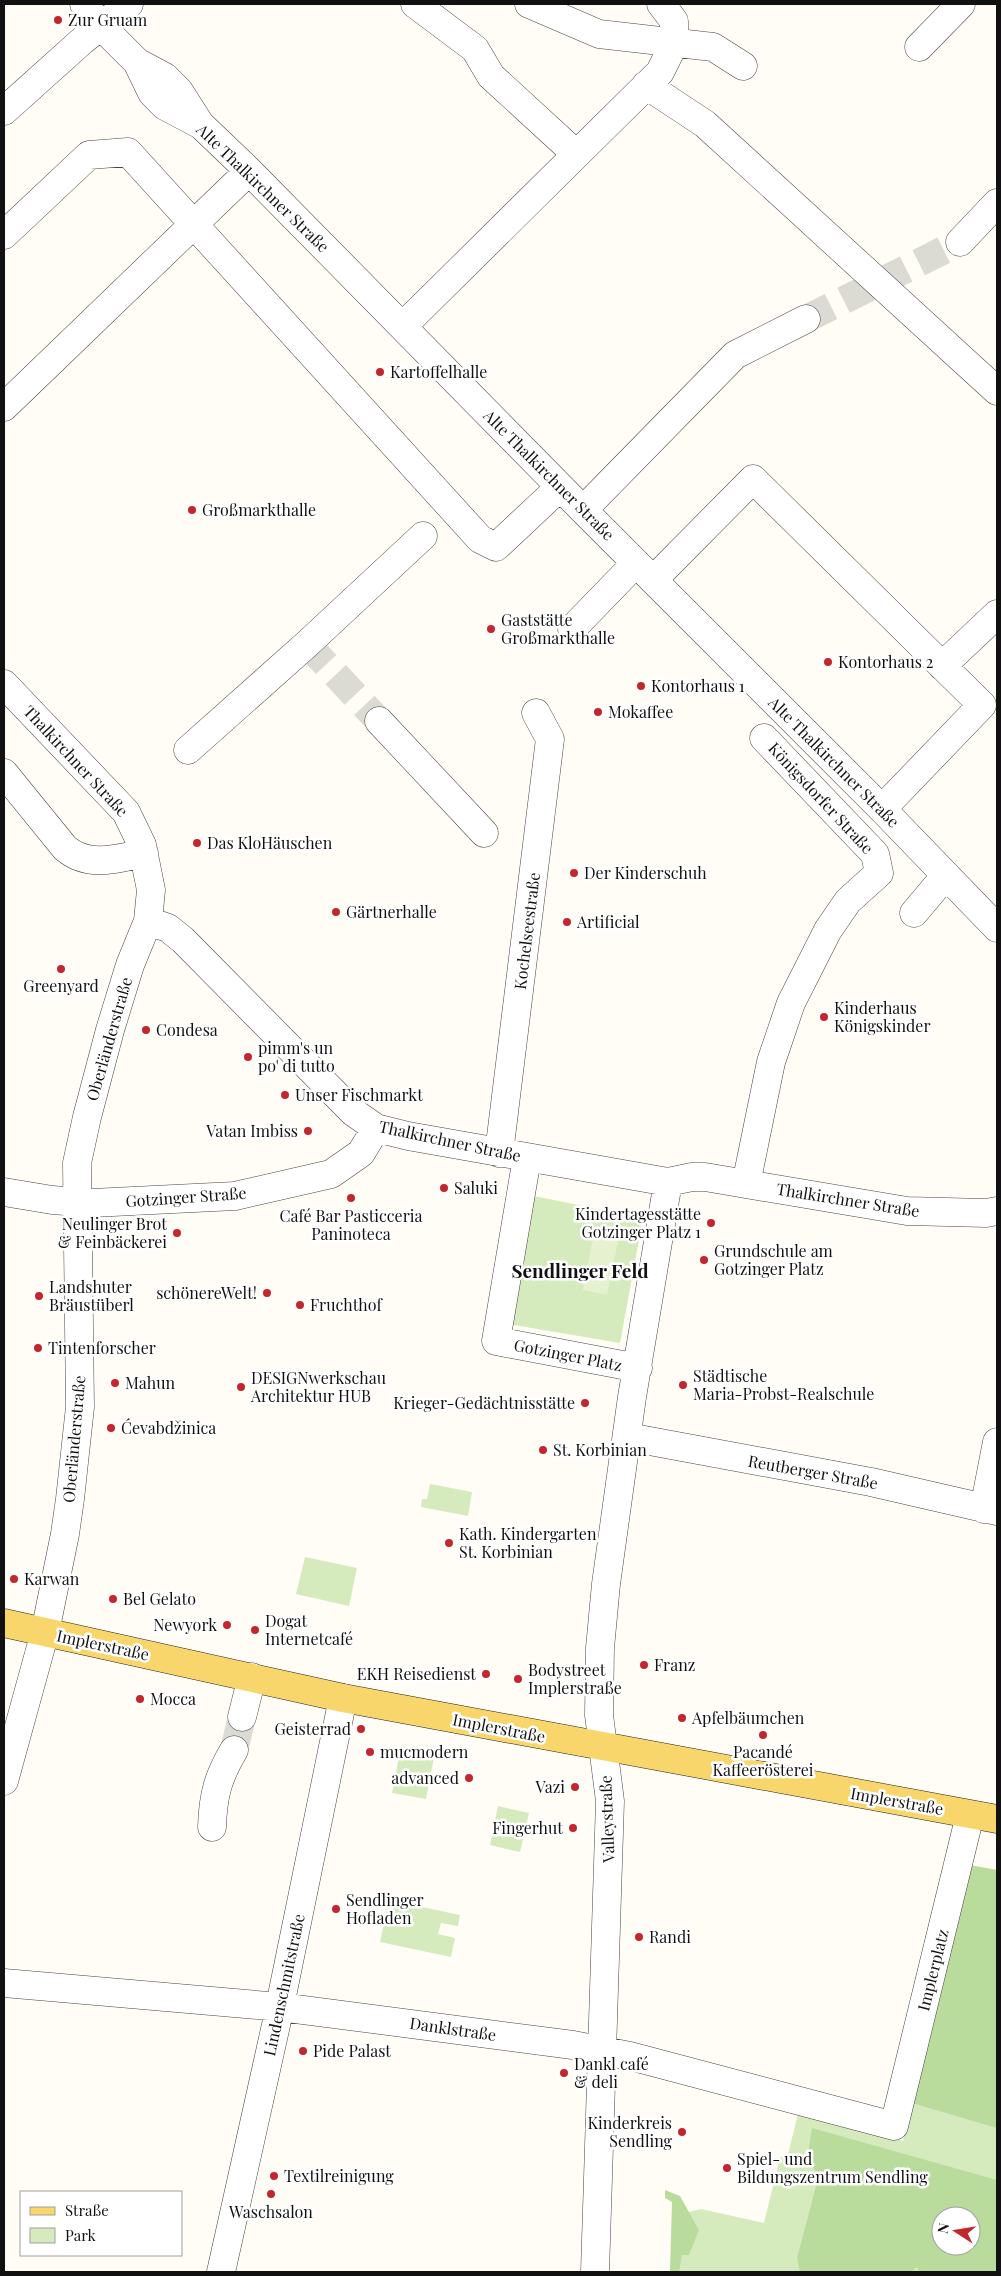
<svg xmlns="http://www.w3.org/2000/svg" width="1001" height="2276" font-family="'Playfair Display',serif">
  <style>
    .green { fill: #d5ebbd; fill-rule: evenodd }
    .forest { fill: #b9dc9c; fill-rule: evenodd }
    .pitch { fill: #e6f2cf }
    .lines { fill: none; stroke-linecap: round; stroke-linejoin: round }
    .minor-tunnel { stroke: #dbdad3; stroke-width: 28; stroke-dasharray: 28 14; stroke-linecap: butt }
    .minor-casing { stroke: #444; stroke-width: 29 }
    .major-casing { stroke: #222; stroke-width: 29 }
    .minor { stroke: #fff; stroke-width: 28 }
    .major { stroke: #f9d66b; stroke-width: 28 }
    .poi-dot { fill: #c4262e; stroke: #fff; stroke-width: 2 }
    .labels { text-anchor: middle; stroke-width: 5; stroke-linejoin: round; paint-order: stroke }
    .poi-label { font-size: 16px; fill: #111; stroke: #fff; text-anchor: start }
    .street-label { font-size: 16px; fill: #111; stroke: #fff }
    .quarter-label { font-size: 19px; font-weight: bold; fill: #111; stroke: #fff }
  </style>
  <rect width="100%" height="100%" fill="#fffdf5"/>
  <path class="green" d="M534 1196 643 1218 620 1343 508 1324Z
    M430 1484 472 1492 468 1516 421 1507 422 1499H427Z
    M305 1557 357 1568 349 1606 296 1594Z
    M401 1746 435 1752 426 1799 392 1793Z
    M498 1806 529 1813 520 1852 490 1845Z
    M969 1865 997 1870V2272H679L680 2214 701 2209 764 2223 780 2157 787 2158 799 2110 903 2141ZM941 2216H971V2246H941Z
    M389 1900 460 1915 458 1926 441 1923 438 1934 455 1938 451 1957 380 1942Z"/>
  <path class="forest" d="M969 1865 997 1870V1960L996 1961 997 1965V2128L912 2103Z
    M812 2128 997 2180V2272H919L917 2267 911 2272H800L797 2258 819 2175 807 2160ZM941 2216H971V2246H941Z
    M665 2190 680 2196 699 2230 689 2255H682L679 2272H670L672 2202 665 2198Z"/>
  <path class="pitch" d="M595 1227 620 1232 607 1295 583 1290Z"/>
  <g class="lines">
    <path class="minor-tunnel" d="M806 319 960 242
      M307 644 379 721
      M234 1750 242 1717"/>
    <defs>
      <path id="minor" d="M84 4 101 26 137 62 152 93 165 106 201 125 249 171 583 510 882 809 997 928
        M415 4 475 49 491 76 576 154
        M529 4 599 34 713 47 743 66
        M919 47 961 4
        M137 62 165 77 179 91 200 124
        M646 85 705 124 997 391
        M4 111 83 40 129 4
        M4 235 89 155 128 152 480 539 496 547 560 487
        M960 242 997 203
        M403 326 660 72 674 44V21L661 4
        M4 407 249 171
        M583 510 735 355 806 319
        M653 580 753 479 982 705 882 809
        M572 629 636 563
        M942 666 997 614
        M4 684 126 812 142 845 151 890 148 921 130 965 110 1030 87 1117 77 1163 80 1407 70 1499 65 1534 45 1632 4 1781
        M379 721 484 833
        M188 750 307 644 423 536
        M4 773 65 848C88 868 116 859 144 853
        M914 913 946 875
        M148 921 168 928 183 940 353 1112 376 1128 408 1136 668 1182 692 1177H705L907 1211 986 1213 997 1211
        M499 1153 550 739 536 713
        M527 1158 496 1341 638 1368
        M746 1184 771 1062 791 1003 828 930 848 901 879 873 875 854 764 738
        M4 1192 52 1200 92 1203 235 1196 331 1174 361 1153 376 1128
        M628 1437 871 1482 997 1511
        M984 1509 997 1442
        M242 1717 252 1677
        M212 1827C213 1795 218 1777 234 1750
        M4 1983 280 2007 573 2045 630 2056 894 2126 970 1815
        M221 2272 276 2025 343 1698
        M595 2272 610 1801 599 1715 600 1648 606 1584 632 1397 668 1182"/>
      <path id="major" d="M4 1623 343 1698 997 1819"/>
    </defs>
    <use href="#minor" class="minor-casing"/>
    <use href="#major" class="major-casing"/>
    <use href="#minor" class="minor"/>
    <use href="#major" class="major"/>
  </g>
  <g class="poi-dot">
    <circle cx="58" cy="20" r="5"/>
    <circle cx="380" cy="372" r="5"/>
    <circle cx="192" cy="510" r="5"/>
    <circle cx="491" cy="629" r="5"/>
    <circle cx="828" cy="662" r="5"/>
    <circle cx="641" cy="686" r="5"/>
    <circle cx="598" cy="712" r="5"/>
    <circle cx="197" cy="843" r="5"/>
    <circle cx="574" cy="873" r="5"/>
    <circle cx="336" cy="912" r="5"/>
    <circle cx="567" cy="922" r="5"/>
    <circle cx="61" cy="969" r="5"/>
    <circle cx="824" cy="1017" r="5"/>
    <circle cx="146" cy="1030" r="5"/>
    <circle cx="248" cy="1057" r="5"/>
    <circle cx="285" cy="1095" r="5"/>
    <circle cx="308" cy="1131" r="5"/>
    <circle cx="444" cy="1188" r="5"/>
    <circle cx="351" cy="1198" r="5"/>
    <circle cx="711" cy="1223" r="5"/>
    <circle cx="177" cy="1233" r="5"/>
    <circle cx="704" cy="1260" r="5"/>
    <circle cx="267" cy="1293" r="5"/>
    <circle cx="39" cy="1296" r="5"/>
    <circle cx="300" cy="1305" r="5"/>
    <circle cx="38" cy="1348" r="5"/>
    <circle cx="115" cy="1383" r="5"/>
    <circle cx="683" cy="1385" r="5"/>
    <circle cx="241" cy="1387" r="5"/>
    <circle cx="585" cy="1403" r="5"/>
    <circle cx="111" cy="1428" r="5"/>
    <circle cx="543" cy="1450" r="5"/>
    <circle cx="449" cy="1543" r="5"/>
    <circle cx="14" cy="1579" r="5"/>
    <circle cx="113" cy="1599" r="5"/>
    <circle cx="227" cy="1625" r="5"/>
    <circle cx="255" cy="1630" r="5"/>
    <circle cx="644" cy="1665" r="5"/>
    <circle cx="486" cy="1674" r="5"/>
    <circle cx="518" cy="1679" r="5"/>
    <circle cx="140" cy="1699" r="5"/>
    <circle cx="682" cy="1718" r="5"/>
    <circle cx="361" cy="1729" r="5"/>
    <circle cx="763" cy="1735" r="5"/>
    <circle cx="370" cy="1752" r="5"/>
    <circle cx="469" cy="1778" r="5"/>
    <circle cx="575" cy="1787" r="5"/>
    <circle cx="573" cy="1828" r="5"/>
    <circle cx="336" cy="1909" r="5"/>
    <circle cx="639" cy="1937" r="5"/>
    <circle cx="303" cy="2051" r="5"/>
    <circle cx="564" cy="2073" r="5"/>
    <circle cx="682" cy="2132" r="5"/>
    <circle cx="727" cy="2168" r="5"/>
    <circle cx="274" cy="2176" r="5"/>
    <circle cx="271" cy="2194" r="5"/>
  </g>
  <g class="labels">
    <g class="poi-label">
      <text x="68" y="26">Zur Gruam</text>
      <text x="390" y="378">Kartoffelhalle</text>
      <text x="202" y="516">Großmarkthalle</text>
      <text x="501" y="626">Gaststätte<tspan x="501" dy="18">Großmarkthalle</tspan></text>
      <text x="838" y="668">Kontorhaus 2</text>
      <text x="651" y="692">Kontorhaus 1</text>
      <text x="608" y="718">Mokaffee</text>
      <text x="207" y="849">Das KloHäuschen</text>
      <text x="584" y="879">Der Kinderschuh</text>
      <text x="346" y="918">Gärtnerhalle</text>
      <text x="577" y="928">Artificial</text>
      <text x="61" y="992" text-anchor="middle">Greenyard</text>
      <text x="834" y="1014">Kinderhaus<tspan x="834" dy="18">Königskinder</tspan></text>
      <text x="156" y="1036">Condesa</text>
      <text x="258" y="1054">pimm's un<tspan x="258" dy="18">po' di tutto</tspan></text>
      <text x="295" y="1101">Unser Fischmarkt</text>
      <text x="298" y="1137" text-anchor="end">Vatan Imbiss</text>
      <text x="454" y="1194">Saluki</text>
      <text x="701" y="1220" text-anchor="end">Kindertagesstätte<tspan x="701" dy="18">Gotzinger Platz 1</tspan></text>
      <text x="351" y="1222" text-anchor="middle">Café Bar Pasticceria<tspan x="351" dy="18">Paninoteca</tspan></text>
      <text x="167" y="1230" text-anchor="end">Neulinger Brot<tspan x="167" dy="18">&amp; Feinbäckerei</tspan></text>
      <text x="714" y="1257">Grundschule am<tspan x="714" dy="18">Gotzinger Platz</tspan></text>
      <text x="49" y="1293">Landshuter<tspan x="49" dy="18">Bräustüberl</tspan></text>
      <text x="257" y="1299" text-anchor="end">schönereWelt!</text>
      <text x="310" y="1311">Fruchthof</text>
      <text x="48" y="1354">Tintenforscher</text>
      <text x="693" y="1382">Städtische<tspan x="693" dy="18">Maria-Probst-Realschule</tspan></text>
      <text x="251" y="1384">DESIGNwerkschau<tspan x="251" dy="18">Architektur HUB</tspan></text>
      <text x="125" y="1389">Mahun</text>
      <text x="575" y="1409" text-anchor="end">Krieger-Gedächtnisstätte</text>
      <text x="121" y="1434">Ćevabdžinica</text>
      <text x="553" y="1456">St. Korbinian</text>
      <text x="459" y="1540">Kath. Kindergarten<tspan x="459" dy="18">St. Korbinian</tspan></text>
      <text x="24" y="1585">Karwan</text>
      <text x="123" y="1605">Bel Gelato</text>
      <text x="265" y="1627">Dogat<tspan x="265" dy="18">Internetcafé</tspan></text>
      <text x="217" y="1631" text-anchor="end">Newyork</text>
      <text x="654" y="1671">Franz</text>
      <text x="528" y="1676">Bodystreet<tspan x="528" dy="18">Implerstraße</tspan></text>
      <text x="476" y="1680" text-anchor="end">EKH Reisedienst</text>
      <text x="150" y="1705">Mocca</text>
      <text x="692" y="1724">Apfelbäumchen</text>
      <text x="351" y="1735" text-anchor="end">Geisterrad</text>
      <text x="380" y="1758">mucmodern</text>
      <text x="763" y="1758" text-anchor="middle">Pacandé<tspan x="763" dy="18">Kaffeerösterei</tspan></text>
      <text x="459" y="1784" text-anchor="end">advanced</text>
      <text x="565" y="1793" text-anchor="end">Vazi</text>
      <text x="563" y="1834" text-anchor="end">Fingerhut</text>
      <text x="346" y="1906">Sendlinger<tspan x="346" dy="18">Hofladen</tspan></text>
      <text x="649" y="1943">Randi</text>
      <text x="313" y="2057">Pide Palast</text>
      <text x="574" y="2070">Dankl café<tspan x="574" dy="18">&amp; deli</tspan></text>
      <text x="672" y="2129" text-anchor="end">Kinderkreis<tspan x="672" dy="18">Sendling</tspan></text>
      <text x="737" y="2165">Spiel- und<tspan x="737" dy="18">Bildungszentrum Sendling</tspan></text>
      <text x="284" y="2182">Textilreinigung</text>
      <text x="271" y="2218" text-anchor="middle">Waschsalon</text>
    </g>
    <g class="street-label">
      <text transform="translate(263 188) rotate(44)" y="6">Alte Thalkirchner Straße</text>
      <text transform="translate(549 475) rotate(45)" y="6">Alte Thalkirchner Straße</text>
      <text transform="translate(76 761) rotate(47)" y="6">Thalkirchner Straße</text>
      <text transform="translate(834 762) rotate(45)" y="6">Alte Thalkirchner Straße</text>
      <text transform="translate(821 798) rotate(47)" y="6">Königsdorfer Straße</text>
      <text transform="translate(527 931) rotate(-83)" y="6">Kochelseestraße</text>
      <text transform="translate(109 1039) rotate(-74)" y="6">Oberländerstraße</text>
      <text transform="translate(450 1141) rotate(12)" y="6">Thalkirchner Straße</text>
      <text transform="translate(186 1197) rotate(-4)" y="6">Gotzinger Straße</text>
      <text transform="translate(848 1200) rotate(9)" y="6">Thalkirchner Straße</text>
      <text transform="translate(568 1355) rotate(11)" y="6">Gotzinger Platz</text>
      <text transform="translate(74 1439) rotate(-85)" y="6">Oberländerstraße</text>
      <text transform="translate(813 1472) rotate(10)" y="6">Reutberger Straße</text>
      <text transform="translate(103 1645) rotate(12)" y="6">Implerstraße</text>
      <text transform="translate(499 1728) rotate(11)" y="6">Implerstraße</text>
      <text transform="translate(897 1801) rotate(10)" y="6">Implerstraße</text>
      <text transform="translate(607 1819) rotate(-92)" y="6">Valleystraße</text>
      <text transform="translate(933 1970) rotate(-76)" y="6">Implerplatz</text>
      <text transform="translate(284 1985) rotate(-78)" y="6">Lindenschmitstraße</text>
      <text transform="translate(453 2029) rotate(8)" y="6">Danklstraße</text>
    </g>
    <g class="quarter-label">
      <text x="580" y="1278">Sendlinger Feld</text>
    </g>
  </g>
  <rect width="1001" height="2276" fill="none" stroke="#111111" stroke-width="10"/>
  <rect x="20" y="2191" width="162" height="65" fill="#ffffff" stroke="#a0a0a0"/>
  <rect x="30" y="2207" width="25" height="8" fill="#f9d66b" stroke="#a0a0a0"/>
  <text x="65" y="2216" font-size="15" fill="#111111">Straße</text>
  <rect x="30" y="2228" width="25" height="15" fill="#d5ebbd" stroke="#a0a0a0"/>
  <text x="65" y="2241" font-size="15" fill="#111111">Park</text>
  <g transform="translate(956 2231) rotate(282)"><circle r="24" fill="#ffffff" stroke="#a0a0a0"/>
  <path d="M0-4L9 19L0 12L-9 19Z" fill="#c4262e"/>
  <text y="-8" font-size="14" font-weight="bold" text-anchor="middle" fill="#111111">N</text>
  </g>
</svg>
